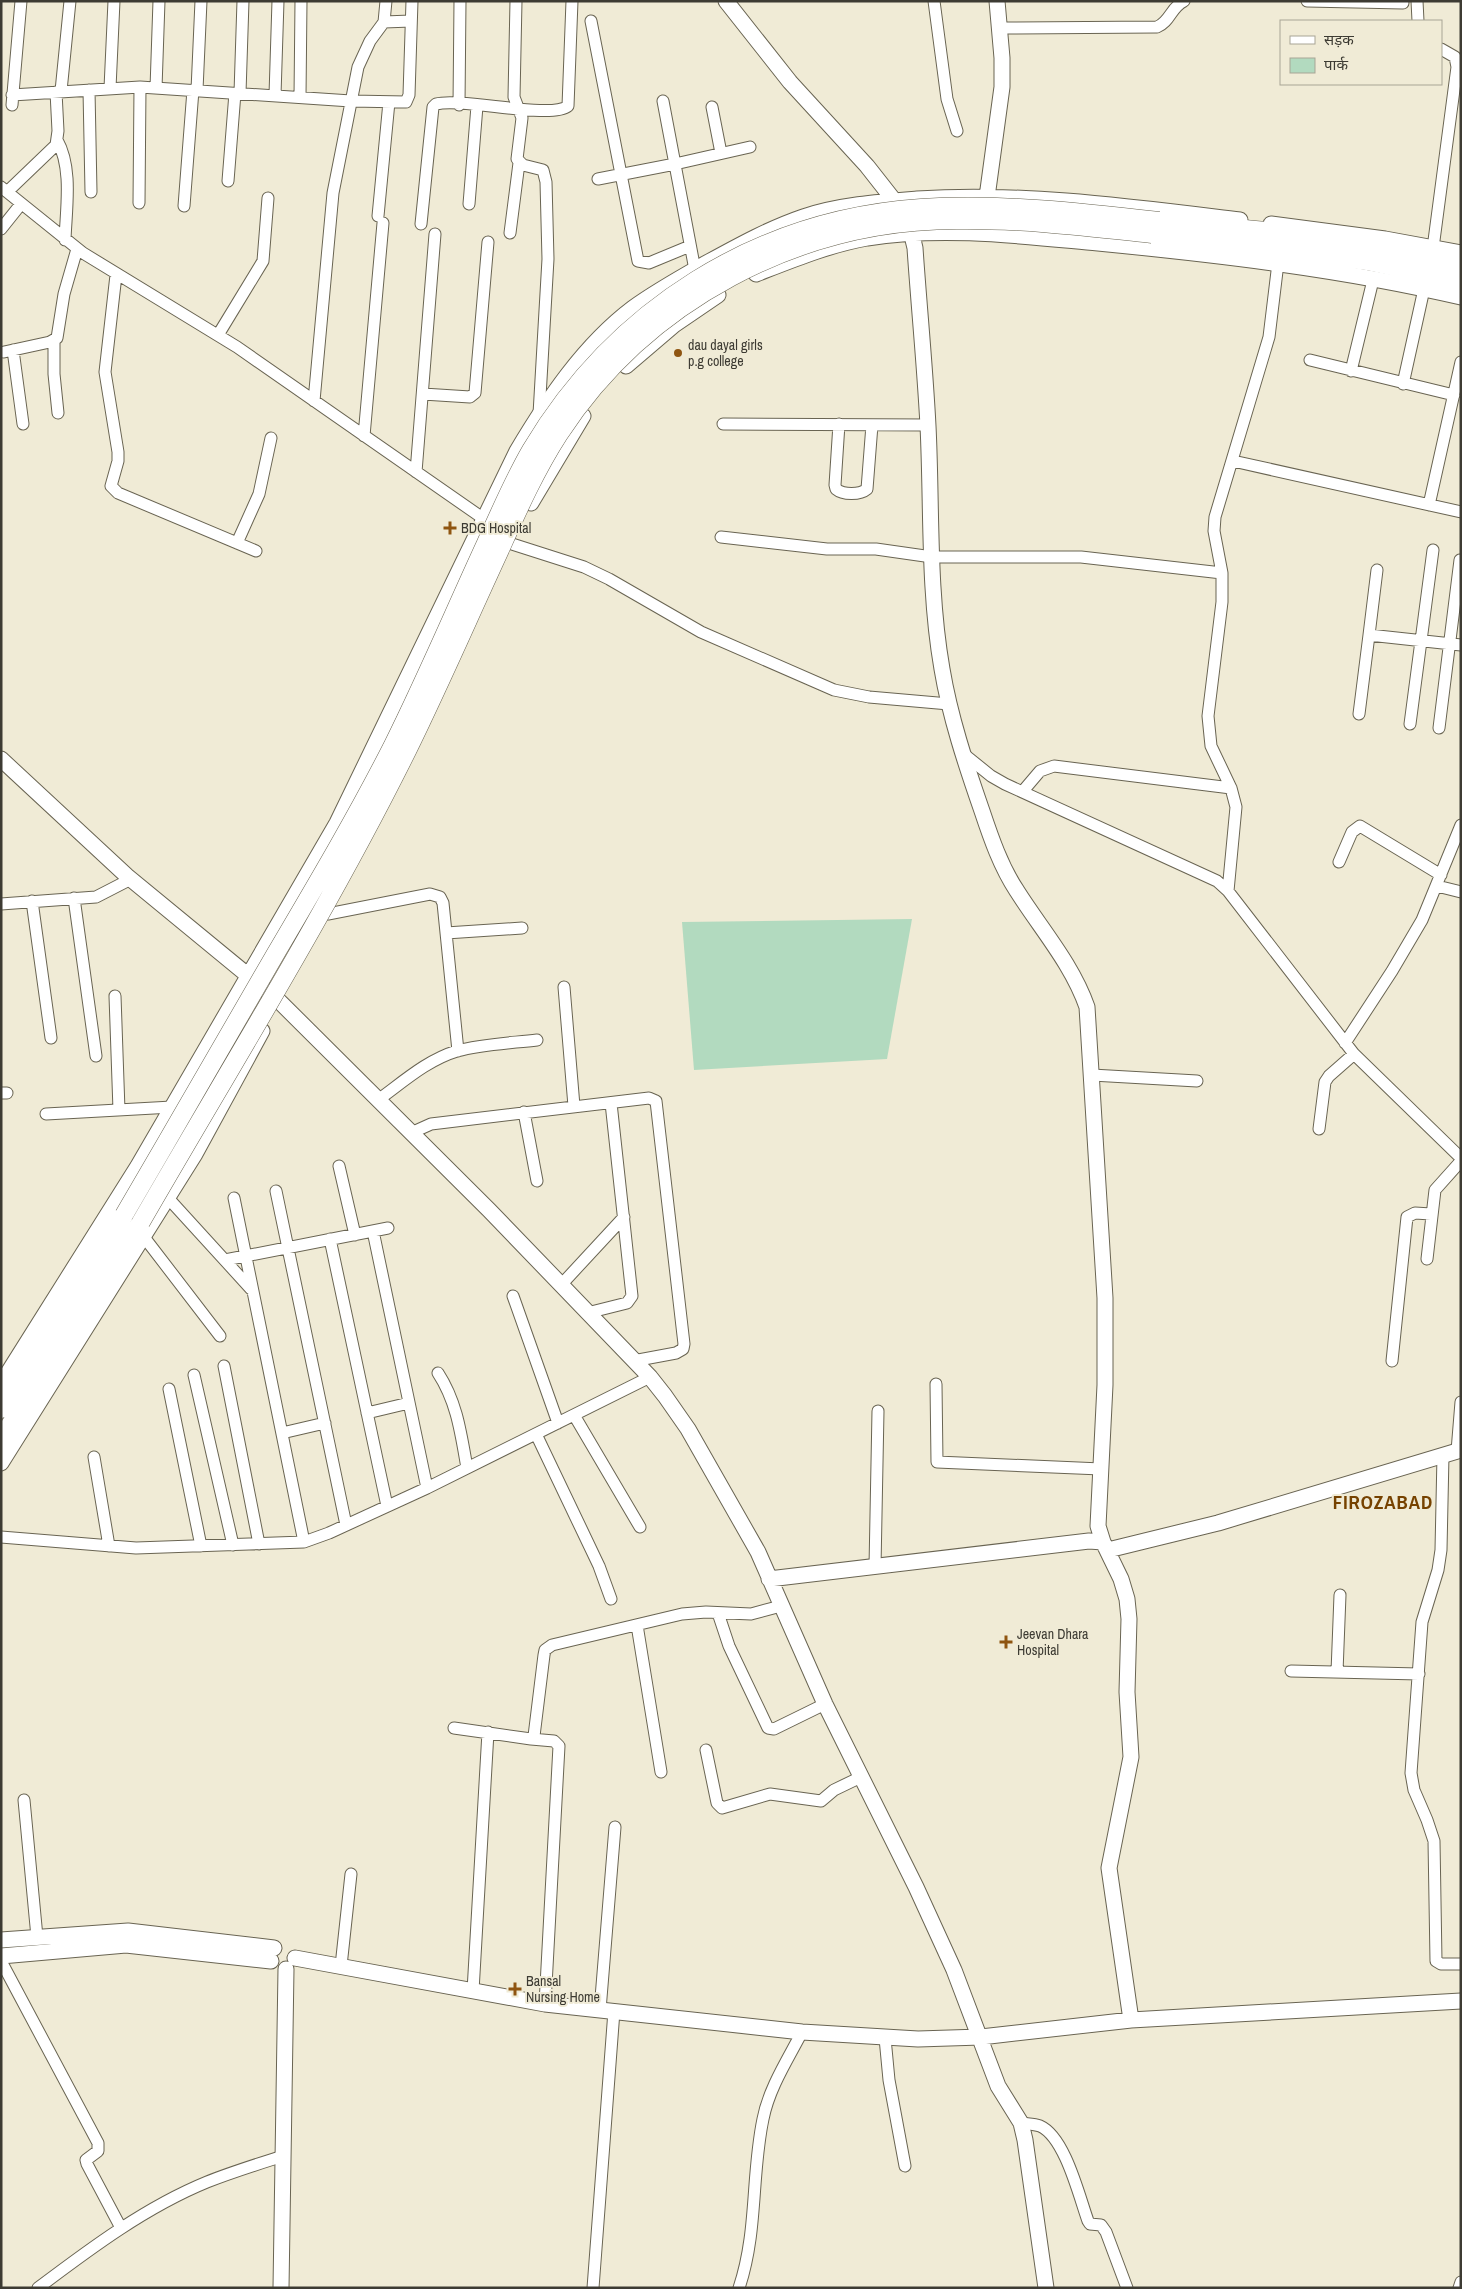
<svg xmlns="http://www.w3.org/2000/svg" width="1462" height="2289" font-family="'Archivo Narrow','Noto Sans Devanagari',sans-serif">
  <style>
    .green { fill: #b2dabf }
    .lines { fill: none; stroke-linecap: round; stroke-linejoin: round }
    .street-casing { stroke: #696452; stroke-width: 13 }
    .secondary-casing { stroke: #696452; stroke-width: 17 }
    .primary-casing { stroke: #696452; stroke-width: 19 }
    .street { stroke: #fff; stroke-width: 11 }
    .secondary { stroke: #fff; stroke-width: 15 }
    .primary { stroke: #fff; stroke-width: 18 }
    .primary-bridge-casing { stroke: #696452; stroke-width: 19; stroke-linecap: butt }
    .primary-bridge { stroke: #fff; stroke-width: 18 }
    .poi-dot { fill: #8f5511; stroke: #f0ebd6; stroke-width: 2 }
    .labels { text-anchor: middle; stroke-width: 4; stroke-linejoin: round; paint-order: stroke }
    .poi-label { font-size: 14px; fill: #3d3b33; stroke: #f0ebd6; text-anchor: start }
    .district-label { font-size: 19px; font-weight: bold; letter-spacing: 1px; fill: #764200; stroke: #f0ebd6 }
  </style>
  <rect width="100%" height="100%" fill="#f0ebd6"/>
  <path class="green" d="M912 919 887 1059 694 1070 682 922Z"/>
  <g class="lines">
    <defs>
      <path id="street" d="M516 1 514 97 522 118 517 159 523 165 543 170 546 182 548 259 539 414
        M934 1 947 99 957 131
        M1307 1 1403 3
        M1417 1 1418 21
        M591 21 638 261 649 263 690 246
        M384 22 411 21
        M999 28 1157 27C1170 22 1171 7 1184 1
        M110 88 114 1
        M156 88 159 1
        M89 90 91 192
        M197 90 201 1
        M61 91 70 1
        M240 93 243 1
        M12 95 140 87 351 101 406 102 409 95 412 1
        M275 95 278 1
        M300 97 301 1
        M663 101 695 270
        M12 105 21 1
        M459 105 460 1
        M712 107 721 153
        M57 140C73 168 66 209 65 240
        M598 179 675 164 750 147
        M228 181 235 93
        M1 187 83 253 237 347 484 519
        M7 192 56 145 58 131 56 92
        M139 203 140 87
        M469 204 477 106
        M184 206 193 90
        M378 216 389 102
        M421 224 433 107 436 104C461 97 551 120 568 106L572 1
        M1 229 21 204
        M510 233 519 163
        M1433 248 1457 67 1455 57 1441 49
        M116 275 105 372 118 452V461L111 486 118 493 256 551
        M218 335 263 261 268 198
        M54 341V374L58 413
        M13 350 23 424
        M4 352 50 342 57 338 64 294 77 249
        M1310 360 1454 395
        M1351 371 1373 280
        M1403 384 1424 289
        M423 394 470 397 475 393 488 242
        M314 401 333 193 358 67 370 41 384 22 386 1
        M723 424 928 425
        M839 424 835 485 836 489C843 495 860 495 867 489L872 425
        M364 436 383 223
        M1233 461 1461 512
        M416 472 435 234
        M1429 505 1461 362
        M721 537 827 549H876L932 557H1081L1222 573
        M237 543 259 494 271 438
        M512 544 584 567 609 579 701 632 834 690 869 697 949 704
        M1369 635 1377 570
        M1359 714 1369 635 1461 645
        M1410 724 1433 550
        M1439 728 1460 560
        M965 755 991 776 1005 784 1217 881 1228 891 1354 1054 1461 1158
        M1023 791 1040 771 1054 766 1231 788
        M1339 862 1352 832 1360 826 1441 875
        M1437 886 1461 892
        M1228 891 1236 807 1231 788 1211 746 1208 716 1222 602V573L1214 531 1215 517 1269 337 1278 263
        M74 898 96 1056
        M32 901 51 1038
        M1 904 96 897 131 879
        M328 914 430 894 440 897 443 903 458 1051
        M446 933 522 928
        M564 987 574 1106
        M115 996 119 1110
        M1345 1043 1392 971 1422 920 1461 825
        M1092 1075 1197 1081
        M1 1093H7
        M378 1100C403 1082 427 1060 457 1051 482 1044 511 1043 537 1040
        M524 1112 537 1181
        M46 1114 172 1107
        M1319 1129 1325 1082 1329 1076 1354 1054
        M411 1133 431 1124 649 1098 656 1101 684 1344 683 1349 676 1353 633 1361
        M339 1166 355 1235
        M276 1191 346 1525
        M168 1198 251 1289
        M234 1198 304 1542
        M373 1231 427 1488
        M144 1237 220 1336
        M330 1239 387 1506
        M1427 1259 1435 1190 1461 1161
        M225 1260 388 1228
        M561 1285 624 1217
        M513 1296 558 1423
        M587 1313 627 1303 632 1296 611 1103
        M1392 1361 1407 1217 1415 1213 1431 1214
        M224 1366 259 1544
        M438 1373C457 1402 461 1434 467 1468
        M194 1375 233 1545
        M936 1384 937 1462 1101 1469
        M169 1389 201 1546
        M367 1413 409 1403
        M574 1415 640 1527
        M282 1433 325 1423
        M536 1434 599 1566 611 1599
        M1457 1451 1461 1402
        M1443 1455 1441 1550 1438 1570 1422 1622 1411 1773 1414 1790 1427 1820 1434 1841 1436 1961 1441 1964H1461
        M94 1457 109 1546
        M1 1537 136 1548 304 1542 329 1533 427 1488 650 1377
        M875 1567 878 1411
        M718 1613 729 1646 768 1728 774 1729 825 1704
        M637 1625 661 1772
        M1291 1671 1419 1674
        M1337 1672 1340 1595
        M454 1728 531 1739 534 1736 544 1655 545 1650 552 1645 682 1614 706 1612 751 1614 781 1606
        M531 1739 554 1741 559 1746 545 2004
        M706 1750 717 1803 722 1808 770 1794 821 1801 834 1790 861 1777
        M24 1800 37 1937
        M1 1961 98 2143V2151L86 2160 87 2164 121 2228
        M341 1966 351 1874
        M473 1991 488 1732
        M600 2010 615 1827
        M885 2038 889 2080 905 2166
        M1021 2123C1027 2124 1034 2124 1040 2126 1065 2137 1079 2196 1088 2221L1090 2224 1101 2225 1106 2232 1127 2288
        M38 2288C91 2248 146 2207 207 2182 232 2172 258 2164 283 2156
        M593 2288 614 2011
        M739 2288C758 2231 751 2176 763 2119 769 2088 788 2059 802 2032
        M1459 2288 1461 2282"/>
      <path id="secondary" d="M726 1 790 82 867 166 900 208 909 223 915 248C919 307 925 367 928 426 932 507 928 589 942 669 950 717 966 765 982 811 991 838 1001 867 1017 891 1041 929 1072 964 1087 1007L1105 1298V1385L1098 1526 1103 1542 1121 1579 1127 1599 1129 1619 1127 1692 1131 1757 1109 1868 1131 2020
        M987 197 1002 87V58L997 1
        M1271 224 1385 239 1461 253
        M756 274C792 260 828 245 867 238 944 226 1022 236 1098 243 1220 255 1341 269 1461 297
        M626 366 674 325 718 295
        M531 503 583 416
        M1 759 127 876 279 1001 489 1210 650 1377 665 1396 688 1429 758 1552 825 1704 916 1887 954 1970 998 2086 1021 2123 1025 2140 1046 2288
        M1 1384 138 1166 337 823 517 451C548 399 584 345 633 308 655 292 680 278 703 265 736 247 768 229 803 217 839 205 879 202 917 199 1025 192 1133 207 1240 220
        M1 1463 195 1154 262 1031
        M1108 1550 1218 1523 1461 1450
        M769 1579 1089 1541 1103 1542
        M1 1940 128 1931 274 1948
        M1 1956 126 1945 271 1961
        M295 1958 545 2004 802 2032 918 2039 981 2037 1131 2020 1461 2001
        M281 2288 286 1969"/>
      <path id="primary" d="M1159 221 1266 231 1461 267
        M1152 234 1367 261 1461 281
        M1 1409 124 1215
        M1 1439 141 1222"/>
    </defs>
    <use href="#street" class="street-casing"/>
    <use href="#secondary" class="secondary-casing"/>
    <use href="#primary" class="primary-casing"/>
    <use href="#street" class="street"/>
    <use href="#secondary" class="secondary"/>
    <use href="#primary" class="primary"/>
    <defs>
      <path id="primary-bridge" d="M124 1215C175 1128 225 1041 276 953 316 885 357 816 393 745 426 679 455 610 486 543 500 512 514 479 531 450 615 309 757 219 921 208 1000 203 1081 212 1159 221
        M141 1222C231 1066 327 912 407 751 439 686 468 619 499 552 517 512 535 471 559 434 646 301 798 220 957 220 1022 219 1087 227 1152 234"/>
    </defs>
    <use href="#primary-bridge" class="primary-bridge-casing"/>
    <use href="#primary-bridge" class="primary-bridge"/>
  </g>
  <g class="poi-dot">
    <circle cx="678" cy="353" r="5"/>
    <path d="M447.5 520.5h5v5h5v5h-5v5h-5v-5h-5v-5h5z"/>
    <path d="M1003.5 1634.5h5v5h5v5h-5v5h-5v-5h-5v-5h5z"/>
    <path d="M512.5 1981.5h5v5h5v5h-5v5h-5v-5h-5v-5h5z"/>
  </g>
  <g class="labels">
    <g class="poi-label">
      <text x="688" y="350">dau dayal girls<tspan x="688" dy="16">p.g college</tspan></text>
      <text x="461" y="533">BDG Hospital</text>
      <text x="1017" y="1639">Jeevan Dhara<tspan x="1017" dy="16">Hospital</tspan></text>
      <text x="526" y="1986">Bansal<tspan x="526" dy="16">Nursing Home</tspan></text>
    </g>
    <g class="district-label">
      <text x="1383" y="1509">FIROZABAD</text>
    </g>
  </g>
  <rect width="1462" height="2289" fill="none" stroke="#3d3b33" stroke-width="5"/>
  <rect x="1280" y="20" width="162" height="65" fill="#f0ebd6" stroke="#a8a595"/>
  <rect x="1290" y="36" width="25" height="8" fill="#ffffff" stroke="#a8a595"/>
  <text x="1324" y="45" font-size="15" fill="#3d3b33">सड़क</text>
  <rect x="1290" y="58" width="25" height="15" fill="#b2dabf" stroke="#a8a595"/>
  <text x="1324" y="70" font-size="15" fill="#3d3b33">पार्क</text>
</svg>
